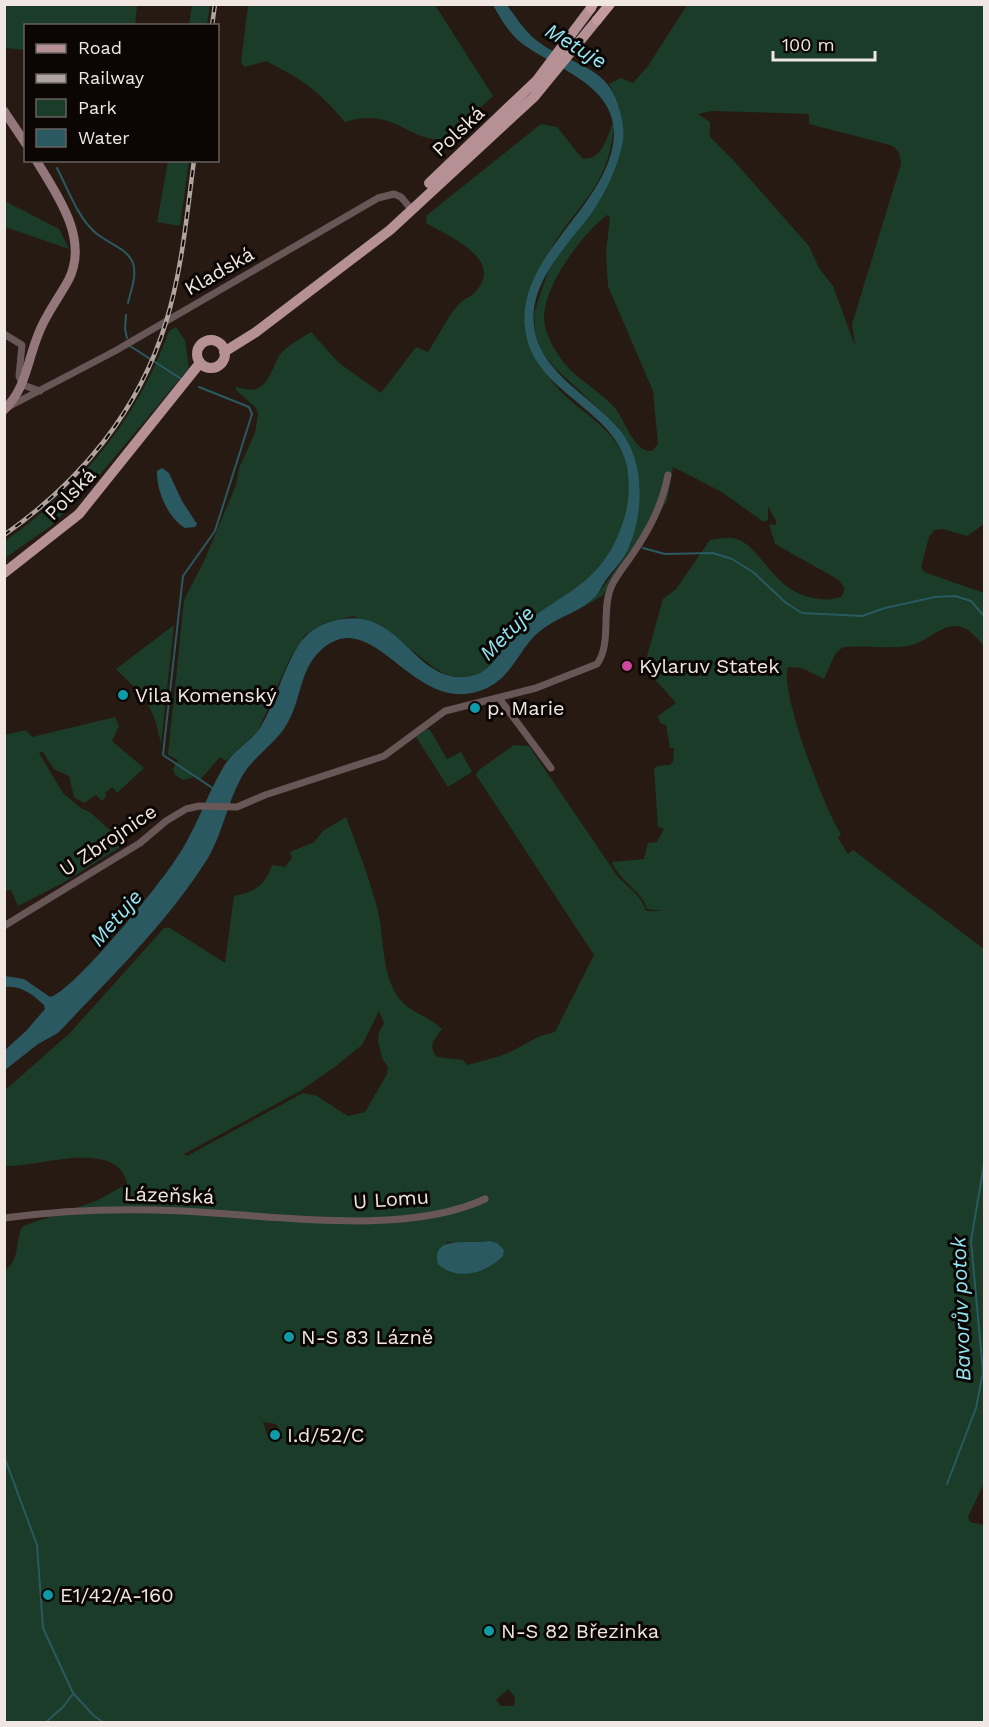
<svg xmlns="http://www.w3.org/2000/svg" width="989" height="1727" font-family="'Work Sans',sans-serif">
  <style>
    .green { fill: #1a3c29; fill-rule: evenodd }
    .water { fill: #2a5961 }
    .lines { fill: none; stroke-linecap: round; stroke-linejoin: round }
    .stream { stroke: #2a5961; stroke-width: 2 }
    .minor { stroke: #695758; stroke-width: 7 }
    .secondary { stroke: #94777a; stroke-width: 9 }
    .primary { stroke: #b59094; stroke-width: 10 }
    .trunk { stroke: #c49ca0; stroke-width: 10 }
    .rail-casing { stroke: #afa49f; stroke-width: 4.5 }
    .rail { stroke: #0b0604; stroke-width: 2; stroke-dasharray: 7; stroke-linecap: butt }
    .hotel-dot { fill: #d1479c; stroke: #0b0604; stroke-width: 2 }
    .culture-dot { fill: #0f9aa8; stroke: #0b0604; stroke-width: 2 }
    .labels { text-anchor: middle; stroke-width: 6; stroke-linejoin: round; paint-order: stroke }
    .street-label { font-size: 20px; fill: #f0e7e2; stroke: #0b0604 }
    .poi-label { font-size: 20px; fill: #f0e7e2; stroke: #0b0604; text-anchor: start }
    .water-label { font-size: 21px; font-style: italic; fill: #92e5f3; stroke: #0b0604 }
  </style>
  <rect width="100%" height="100%" fill="#271a13"/>
  <path class="green" d="M4 5 5 4 137 5 135 25 26 26 25 50 5 48Z
    M192 5H210L207 25H189Z
    M248 5H435L493 96C478 111 455 123 447 139 410 145 396 106 345 122 318 90 303 80 266 61L245 67 241 63Z
    M687 5H984V524L967 536 943 529 934 530 929 537 921 567 924 572 984 593V647C953 603 936 641 908 646 887 649 865 645 843 647L835 654 824 679 802 668 788 667C779 690 825 811 841 834L838 838 848 854 853 850 984 949V1483L968 1517 970 1522 984 1525V1722H5V1270C21 1260 14 1241 23 1226L96 1201 127 1184C118 1137 36 1168 5 1166L4 1091 70 1033 164 928H170L225 963 234 896C254 892 265 886 272 865L285 867 292 858 290 852 314 842 323 831 346 817C357 846 368 875 376 904 385 933 380 971 398 997 408 1012 429 1016 442 1029 435 1039 427 1045 437 1057L463 1060 467 1065C481 1061 495 1058 508 1053 525 1045 537 1035 555 1032L594 955 476 775 479 770 514 745 529 746 618 877C628 887 642 896 646 911H663L647 909C644 893 619 881 612 862L644 859 648 843 657 842 664 829 658 827 654 769 657 766 669 765 673 762 674 748H670L666 725 660 723 658 716 676 703 644 667 663 599 676 589 710 540C717 539 726 537 733 538 760 542 772 592 814 598 824 600 832 600 841 597L845 589 839 580 775 544 769 524 776 525V521L768 506V520L764 522 720 491 673 467 667 501 602 596 574 612 598 594 626 555 631 544 640 487 618 427 554 367 541 351 535 332 534 313 548 272 623 139C623 118 619 102 609 84L621 78 633 83 648 66ZM712 111 809 114V124L890 145C899 149 900 154 901 164L852 324 855 346 833 286 819 268 809 246 735 162 710 137V122L698 114ZM607 215 610 217 606 253 608 286 653 391 658 444 652 451C634 453 625 420 615 408 600 391 578 380 564 363 554 350 545 334 544 318 544 285 582 234 607 215ZM379 1011 384 1023 379 1032 378 1041 382 1058 388 1067 387 1074 365 1112 348 1116 317 1096 303 1093 187 1156 184 1154 300 1091 336 1066 362 1045ZM490 1241 437 1258 447 1242 474 1244ZM263 1422 276 1424 283 1438 273 1441 268 1437ZM508 1689 515 1697 514 1706H501L496 1700Z
    M614 120C612 193 566 210 541 268 533 285 530 304 525 322 533 340 539 364 551 380 573 411 615 424 626 463 636 500 620 551 592 577 570 597 541 609 518 629 499 647 494 677 462 677 439 677 429 662 411 650 392 638 372 627 353 616L325 623 305 635 289 660 258 731 226 761 220 757 200 780 194 777 183 780 175 775 173 769 178 760 168 755 184 600 205 559 236 485 239 468 255 433 258 414 256 408 237 391 235 386C271 401 269 366 283 351 290 344 302 338 311 332L339 363 381 393 416 347 428 352C438 337 447 317 459 304 464 298 472 297 477 290 503 258 448 236 426 223L427 215 541 124 557 127 582 158C602 163 608 134 614 120Z
    M168 161H189L180 226 157 222Z
    M5 201 59 229 69 249 5 227Z
    M176 327 185 340 189 368 93 483 51 526 5 558V541C81 487 137 420 169 331Z
    M174 625 161 744C153 703 145 698 116 669Z
    M115 717 119 726 112 741 144 768 117 793 112 787 105 793 106 797 102 801 96 795 84 803 74 797 69 776 54 769 42 751 39 753 63 793 82 809 90 812 125 844 61 884 18 906 11 890 5 891V735L26 730 32 737Z
    M426 729 430 730 447 759 461 752 472 772 448 787 416 737Z"/>
  <path class="water" d="M493 5H507C515 16 525 31 536 40 568 66 609 63 620 111 623 121 624 131 623 141 618 166 607 190 593 211 568 246 525 284 535 332 543 374 593 398 619 429 645 460 644 509 630 545 625 560 612 570 604 583 600 589 601 590 596 596 581 611 561 616 544 628 520 644 515 675 487 688 412 723 374 596 318 653 300 672 301 699 288 722 276 745 252 756 240 780 227 805 222 834 208 858 168 922 110 978 58 1033L38 1044 5 1070V1050L26 1031 45 1009 44 1005C32 994 21 985 5 987V976L24 979 50 997C73 992 160 884 176 859 196 830 206 796 224 766 233 751 250 742 260 728 276 702 282 671 298 646 306 633 318 625 333 621 400 603 411 680 464 677 495 675 499 647 518 630 558 593 596 589 619 533 628 511 631 491 627 467 616 411 541 395 527 339 508 262 601 214 613 145 623 85 555 70 519 41 508 31 500 18 493 5Z
    M162 468 169 473 182 501 197 524 195 527 185 528C168 518 156 490 157 471Z
    M490 1241 497 1243 504 1250 503 1256C486 1273 458 1282 438 1264 430 1234 470 1245 490 1241Z"/>
  <g class="lines">
    <path class="stream" d="M57 168C68 189 78 219 97 234 108 243 128 249 133 263 137 276 131 290 128 303
      M126 315 125 329 127 338
      M130 346 183 380
      M199 387 249 407 252 414 215 531 183 576 165 736 163 755 214 789
      M643 548 665 554 713 553 732 559 753 572 786 603 802 613 862 616 885 608 935 597 955 596 971 601 984 616
      M4 1456 37 1545 43 1628 73 1693 94 1716 103 1722
      M947 1484 976 1408 983 1372 971 1241 984 1164
      M46 1722 63 1707 73 1694"/>
    <path class="minor" d="M4 334 22 345 19 376 23 385 40 391
      M8 407 115 351 378 198 394 194 401 197 412 210
      M499 698 551 768
      M4 926 140 843 166 821 186 809 199 806 237 807 265 795 384 756 445 711 536 688 597 664C612 643 601 611 611 587 616 576 625 565 632 555 649 530 662 506 668 475
      M4 1218C63 1210 123 1208 182 1211 270 1215 404 1237 485 1199"/>
    <path class="secondary" d="M4 111 26 144
      M4 410C26 389 27 362 38 335 45 315 59 298 69 279 89 238 57 195 36 160"/>
    <path class="primary" d="M429 183 537 80 591 8
      M197 354a14 14 0 1 1 28 0a14 14 0 1 1-28 0Z
      M224 352 256 332 390 230 534 97 597 20
      M4 573 79 514 200 363"/>
    <path class="trunk" d="M591 8 593 4
      M597 20 610 4"/>
    <defs>
      <path id="rail" d="M212 26 215 4
        M4 535C80 482 139 411 166 322 182 270 187 214 194 160"/>
    </defs>
    <use href="#rail" class="rail-casing"/>
    <use href="#rail" class="rail"/>
  </g>
  <circle class="hotel-dot" cx="627" cy="666" r="6"/>
  <g class="culture-dot">
    <circle cx="123" cy="695" r="6"/>
    <circle cx="475" cy="708" r="6"/>
    <circle cx="289" cy="1337" r="6"/>
    <circle cx="275" cy="1435" r="6"/>
    <circle cx="48" cy="1595" r="6"/>
    <circle cx="489" cy="1631" r="6"/>
  </g>
  <g class="labels">
    <g class="street-label">
      <text transform="translate(458 131) rotate(-43)" y="7">Polská</text>
      <text transform="translate(219 271) rotate(-30)" y="7">Kladská</text>
      <text transform="translate(70 494) rotate(-46)" y="7">Polská</text>
      <text transform="translate(108 840) rotate(-34)" y="7">U Zbrojnice</text>
      <text transform="translate(169 1195) rotate(2)" y="7">Lázeňská</text>
      <text transform="translate(391 1199) rotate(-4)" y="7">U Lomu</text>
    </g>
    <g class="poi-label">
      <text x="639" y="673">Kylaruv Statek</text>
      <text x="135" y="702">Vila Komenský</text>
      <text x="487" y="715">p. Marie</text>
      <text x="301" y="1344">N-S 83 Lázně</text>
      <text x="287" y="1442">I.d/52/C</text>
      <text x="60" y="1602">E1/42/A-160</text>
      <text x="501" y="1638">N-S 82 Březinka</text>
    </g>
    <g class="water-label">
      <text transform="translate(576 46) rotate(31)" y="7">Metuje</text>
      <text transform="translate(507 633) rotate(-45)" y="7">Metuje</text>
      <text transform="translate(116 918) rotate(-49)" y="7">Metuje</text>
      <text transform="translate(961 1309) rotate(-92)" y="7">Bavorův potok</text>
    </g>
  </g>
  <rect width="989" height="1727" fill="none" stroke="#f0e7e2" stroke-width="12"/>
  <rect x="24" y="24" width="195" height="138" fill="#0b0604" stroke="#67605d" stroke-width="1.5"/>
  <rect x="36" y="44" width="30" height="9" fill="#b59094" stroke="#67605d" stroke-width="1.5"/>
  <text x="78" y="54" font-size="18" fill="#f0e7e2">Road</text>
  <rect x="36" y="74" width="30" height="9" fill="#afa49f" stroke="#67605d" stroke-width="1.5"/>
  <text x="78" y="84" font-size="18" fill="#f0e7e2">Railway</text>
  <rect x="36" y="99" width="30" height="18" fill="#1a3c29" stroke="#67605d" stroke-width="1.5"/>
  <text x="78" y="114" font-size="18" fill="#f0e7e2">Park</text>
  <rect x="36" y="129" width="30" height="18" fill="#2a5961" stroke="#67605d" stroke-width="1.5"/>
  <text x="78" y="144" font-size="18" fill="#f0e7e2">Water</text>
  <path d="M773 51v9h102v-9" fill="none" stroke="#f0e7e2" stroke-width="3"/>
  <text x="782" y="51" font-size="18" fill="#f0e7e2" stroke="#0b0604" stroke-width="4.5" paint-order="stroke">100 m</text>
</svg>
